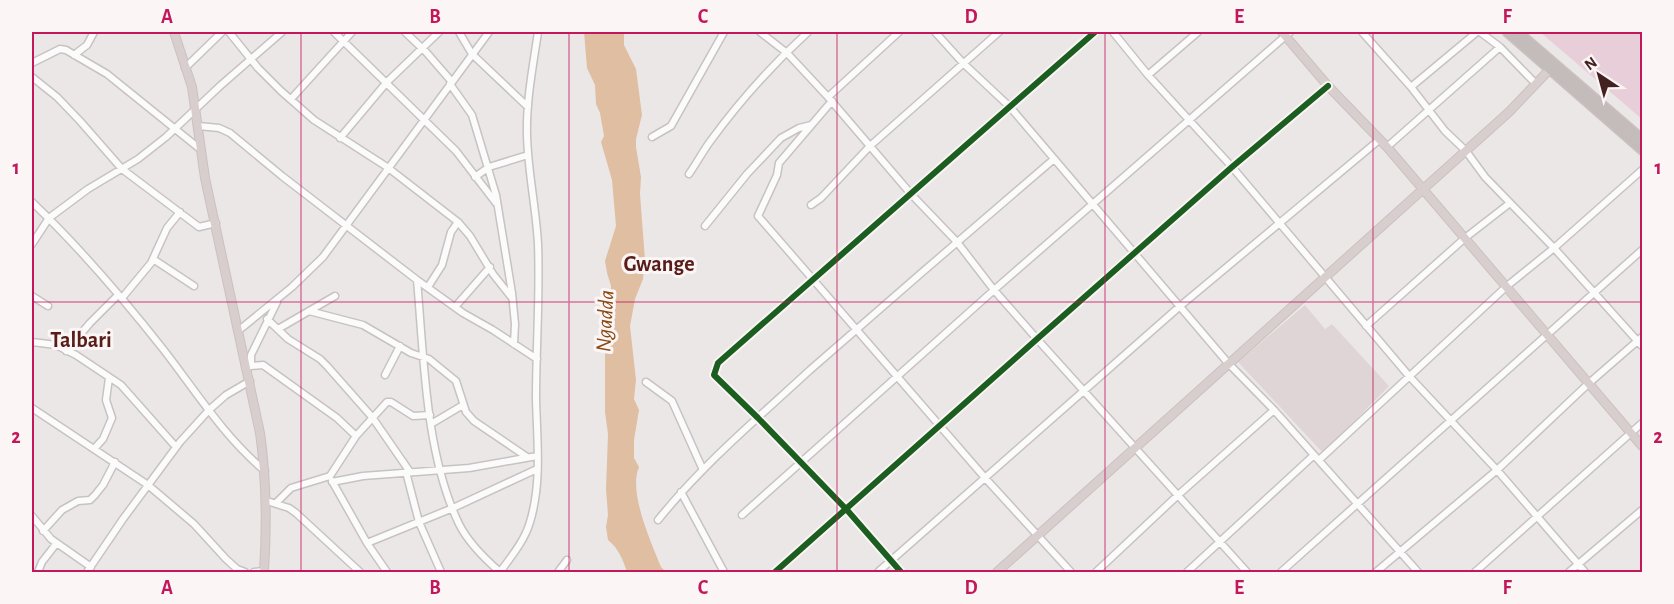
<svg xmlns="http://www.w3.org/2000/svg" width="1674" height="604" font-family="'Alegreya Sans',sans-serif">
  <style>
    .built { fill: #e0d5d6 }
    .green { fill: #e7ced8 }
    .water { fill: #dfbea2 }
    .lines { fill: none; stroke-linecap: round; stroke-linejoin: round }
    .minor-casing { stroke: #c8c2c2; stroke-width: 9 }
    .major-casing { stroke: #cbc1c1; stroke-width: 10 }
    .highway-casing { stroke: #cbc1c1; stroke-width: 11 }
    .minor { stroke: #fcfbfb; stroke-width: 6 }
    .major { stroke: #d8cece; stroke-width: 8 }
    .highway { stroke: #c4bcbb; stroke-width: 8 }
    .cycleway-casing { stroke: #fbf5f6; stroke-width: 10 }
    .cycleway { stroke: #1b5e20; stroke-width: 6 }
    .grid { fill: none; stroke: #c2185b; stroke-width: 1.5; stroke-opacity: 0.55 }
    .labels { text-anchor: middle; stroke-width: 6; stroke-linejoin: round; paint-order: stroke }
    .neighbourhood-label { font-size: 22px; font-weight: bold; fill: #581d19; stroke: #fbf5f6 }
    .water-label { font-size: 22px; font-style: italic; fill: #884912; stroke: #fbf5f6 }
    .neatline { fill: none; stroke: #c2185b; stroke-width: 2 }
    .grid-label { font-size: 20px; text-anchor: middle; font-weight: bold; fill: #c2185b }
  </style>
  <rect width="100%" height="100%" fill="#ece7e7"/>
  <path class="built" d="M1305 305 1325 329 1332 324 1389 386 1323 453 1238 362Z"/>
  <path class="green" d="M1540 32H1642V119Z"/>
  <path class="water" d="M584 32H624V45L636 69 642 115 636 139V147L641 177 640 194 645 260 643 279 635 299 630 326 636 380 634 399 639 410 634 440V458L639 467C628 492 651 542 661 567L666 572H627C623 560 619 549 608 540L606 527 608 515 606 489 608 434 605 412V352L602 332 611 318V286L607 273 605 261 616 226 612 180 601 142 604 136 600 113 596 104 595 85 587 68Z"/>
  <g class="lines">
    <defs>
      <path id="minor" d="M229 32 258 68 281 91 314 120 387 167 458 222 470 236 493 274 512 298
        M334 32 456 151 496 203
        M405 32 426 52 452 82
        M459 32 472 54 528 107
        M760 32 787 53 828 97 911 194 957 242 994 290 1037 339 1247 572
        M935 32 963 63 1010 107 1228 363 1274 410 1418 572
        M1113 32 1148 75 1232 167 1409 376 1497 470 1585 572
        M1362 32 1411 87 1445 131 1466 151 1485 177 1554 248 1642 346
        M1480 32 1500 47 1536 84
        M74 55 87 45 94 32
        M32 63 60 49 66 50 107 74 200 149
        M185 68 222 32
        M1148 75 1198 32
        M32 77 57 97 80 121 122 169 199 227 216 223
        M450 84 472 115 496 195 512 293 515 324 514 344
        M1411 87 1477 32
        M828 97 899 32
        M291 99 352 32
        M832 101 779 163 777 175 758 216 986 479 1071 572
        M198 126 219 128 230 133 282 176 417 280 463 313 493 330 537 359
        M652 137 671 126 724 32
        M340 138 387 82 439 32
        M1387 147 1500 47
        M689 174C696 164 702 153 709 143 738 103 772 65 808 32
        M475 177 489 167 528 155
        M32 202C79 247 122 297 163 349 195 390 224 437 265 471
        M811 205 821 198 870 146 999 32
        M705 226 747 174 781 138 799 128 811 125
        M32 244 49 218 88 189 138 159 166 137 220 86 282 32
        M153 259 194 286
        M417 280C424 358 425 453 459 524 468 542 485 559 500 572
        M428 287 442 265 451 232 458 222
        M32 296 48 306
        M122 298 151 263 167 228 180 212
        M455 307 490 267
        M309 311 363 325 411 353 429 359 456 381 466 412 474 421 527 457
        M267 319 288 339 320 359 327 366 372 417 410 472
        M1366 326 1465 238 1510 203
        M278 329 335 296
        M238 331 292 287 323 257 489 32
        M32 342 56 345 76 355 121 385 176 447
        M66 351 90 323 118 295
        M251 366 263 365 337 418 356 436
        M248 367 251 366V355L277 302
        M385 375 400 346
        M646 382 672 401 703 470
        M32 408 148 485 194 524 226 559 237 569 245 572
        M431 424 463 405
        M94 449 103 439 112 418 106 400 109 378
        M1319 460 1507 286 1554 248 1642 170
        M406 472 419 522 441 572
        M332 481 367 543 387 572
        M332 482 363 476 469 468 537 456
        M681 492 724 572
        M267 501 289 508 296 513 360 572
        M276 503 291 488 330 476 356 436 387 402H391L413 416 430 415
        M742 515 994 290 1290 32
        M32 516 51 539 91 567
        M658 520C703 464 758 418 810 370 891 299 972 229 1054 159
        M43 531 62 510 78 501 90 500 95 495 103 485 115 462
        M367 543 453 508 537 469
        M38 572 42 562 56 544
        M87 572 123 519 180 442 209 410 226 395 250 381
        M254 572 264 571
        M500 572C511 557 525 540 530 522 542 483 537 439 536 399 536 348 540 296 538 244 536 208 528 172 527 136 526 101 533 66 538 32
        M558 572 567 560
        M775 572 1037 339 1232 167 1328 86
        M878 572 1179 307 1379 140
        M901 572 847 510 758 418 714 375 718 363 1095 32
        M1096 572 1177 496 1274 410
        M1187 572 1314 455
        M1281 572 1642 250
        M1376 572 1497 470 1588 384 1642 337
        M1475 572 1642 423
        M1569 572 1642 510"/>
      <path id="major" d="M174 32 192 87 205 178 260 433C267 482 267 524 264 572
        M1282 32 1328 86 1387 147 1642 446
        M997 572 1509 112 1552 67"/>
      <path id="highway" d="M1507 32 1642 150
        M1518 32 1642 139"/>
    </defs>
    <use href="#minor" class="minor-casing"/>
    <use href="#major" class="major-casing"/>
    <use href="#highway" class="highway-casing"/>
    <use href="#minor" class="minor"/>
    <use href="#major" class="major"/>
    <use href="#highway" class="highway"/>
    <defs>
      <path id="cycleway" d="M775 572 1037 339 1232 167 1328 86
        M901 572 847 510 758 418 714 375 718 363 1095 32"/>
    </defs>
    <use href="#cycleway" class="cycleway-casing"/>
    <use href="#cycleway" class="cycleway"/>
  </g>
  <path class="grid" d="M301 32V572M569 32V572M837 32V572M1105 32V572M1373 32V572M32 302H1642"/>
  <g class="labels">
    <g class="neighbourhood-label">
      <text x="659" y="271">Gwange</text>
      <text x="81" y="347">Talbari</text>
    </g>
    <g class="water-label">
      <text transform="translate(604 321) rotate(-87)" y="8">Ngadda</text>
    </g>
  </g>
  <rect width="1674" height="604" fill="none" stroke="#fbf5f6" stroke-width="66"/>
  <g transform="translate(1599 75) rotate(324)" stroke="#fbf5f6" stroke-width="4.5" paint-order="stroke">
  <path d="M0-4.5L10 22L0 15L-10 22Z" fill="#432120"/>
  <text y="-9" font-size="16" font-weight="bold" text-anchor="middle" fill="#432120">N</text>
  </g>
  <rect x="33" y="33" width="1608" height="538" class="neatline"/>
  <g class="grid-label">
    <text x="167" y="23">A</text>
    <text x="435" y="23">B</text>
    <text x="703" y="23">C</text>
    <text x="971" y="23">D</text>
    <text x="1239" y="23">E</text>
    <text x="1507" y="23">F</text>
    <text x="16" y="174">1</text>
    <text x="1658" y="174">1</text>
    <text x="16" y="443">2</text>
    <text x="1658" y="443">2</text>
    <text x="167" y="594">A</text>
    <text x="435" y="594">B</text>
    <text x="703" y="594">C</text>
    <text x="971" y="594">D</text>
    <text x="1239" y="594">E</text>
    <text x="1507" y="594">F</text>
  </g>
</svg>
